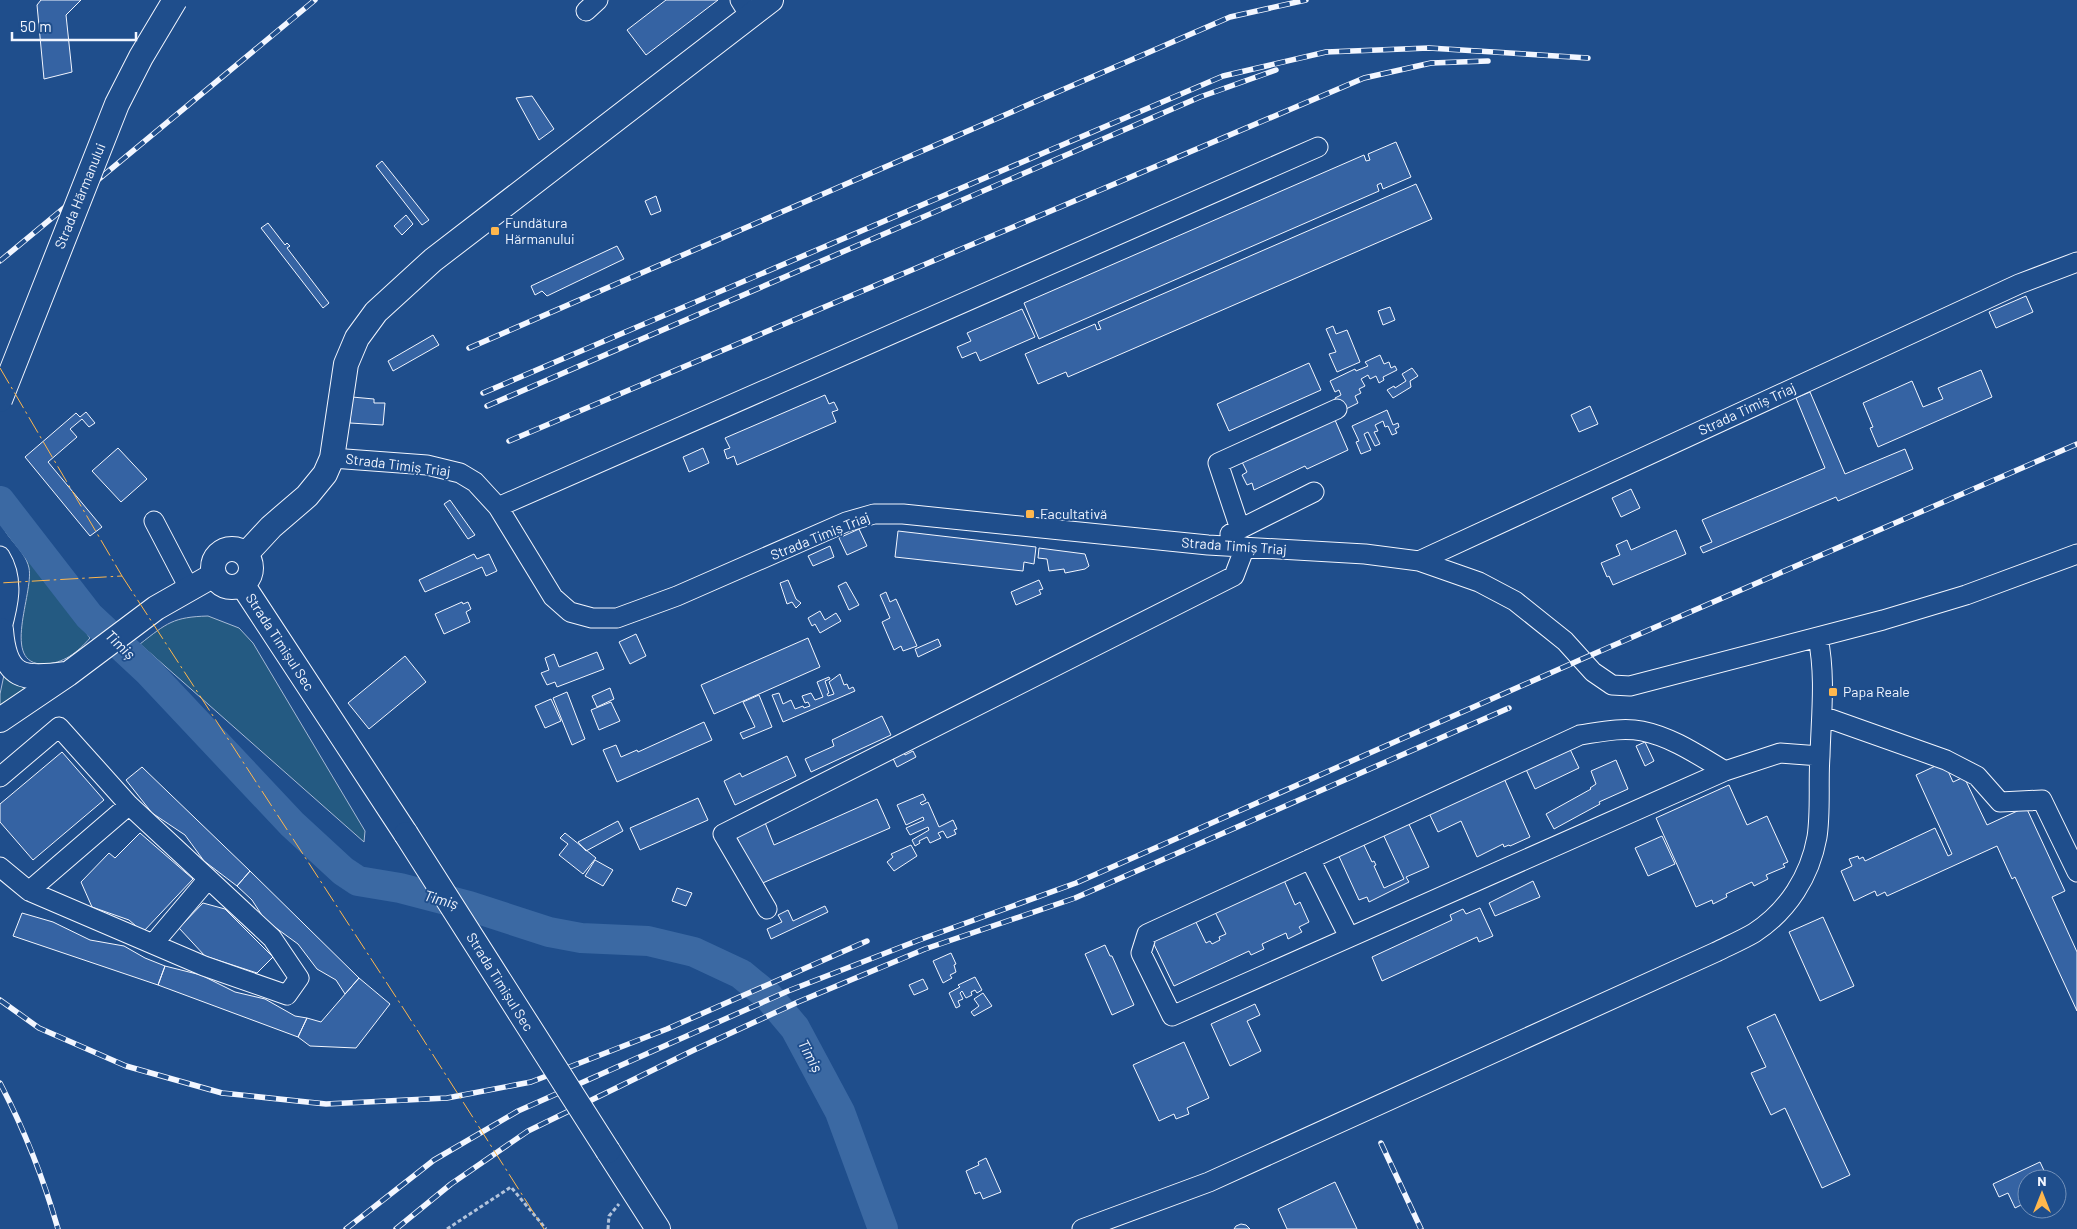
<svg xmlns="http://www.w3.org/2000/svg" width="2077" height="1229" font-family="Barlow,sans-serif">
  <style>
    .green { fill: #245a82; stroke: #a8bbd7 }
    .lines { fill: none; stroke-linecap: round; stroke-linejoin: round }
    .river { stroke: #3b69a3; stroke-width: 30 }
    .building { fill: #3563a3; stroke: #f2f6ff }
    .minor-casing { stroke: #f2f6ff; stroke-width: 21 }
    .major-casing { stroke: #f2f6ff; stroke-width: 26 }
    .path { stroke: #b3c4dc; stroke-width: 3; stroke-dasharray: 4 2.5; stroke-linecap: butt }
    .minor { stroke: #1f4e8c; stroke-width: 19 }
    .major { stroke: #1f4e8c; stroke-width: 24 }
    .rail-casing { stroke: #f2f6ff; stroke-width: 5.5 }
    .rail { stroke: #1f4e8c; stroke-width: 4; stroke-dasharray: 11; stroke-linecap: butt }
    .major-bridge-casing { stroke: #f2f6ff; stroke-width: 26; stroke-linecap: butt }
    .major-bridge { stroke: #1f4e8c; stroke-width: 24 }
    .power { stroke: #ffb74d; stroke-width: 1; stroke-dasharray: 18 4 2.5 4; stroke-linecap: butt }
    .poi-dot { fill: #ffb74d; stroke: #1f4e8c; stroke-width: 2 }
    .labels { text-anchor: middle; stroke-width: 4; stroke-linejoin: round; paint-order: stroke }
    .street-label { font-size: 14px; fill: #f2f6ff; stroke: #1f4e8c }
    .poi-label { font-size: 14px; fill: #f2f6ff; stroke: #1f4e8c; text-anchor: start }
    .water-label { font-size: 15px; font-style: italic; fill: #f2f6ff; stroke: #1f4e8c }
  </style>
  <rect width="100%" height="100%" fill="#1f4e8c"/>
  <path class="green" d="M0 515 90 638C78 652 63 664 44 664 0 665 34 593 29 568 25 548 0 535 0 515Z
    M208 616 239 628 253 643 365 831 364 842 140 644C167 623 173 617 208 616Z
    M4 675 27 690 0 711V694Z"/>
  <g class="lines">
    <path class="river" d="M0 501 89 616 148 671 292 824 343 871 358 881 400 888 469 906 549 932 581 938 648 941 694 952 741 974 768 996 795 1028 840 1112 883 1229"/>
  </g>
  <path class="building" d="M41 0H81L66 15 72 72 44 79 37 5Z
    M666 0H718L646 55 627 30Z
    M532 96 554 129 539 140 516 98Z
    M1396 142 1411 177 1383 189 1381 183 1377 185 1379 191 1039 339 1024 303 1364 155 1366 161 1370 160 1368 154Z
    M382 161 429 220 422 225 376 166Z
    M1416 184 1432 219 1068 377 1066 372 1038 384 1025 354 1095 324 1097 330 1101 329 1098 322Z
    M656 196 661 211 651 215 645 201Z
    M406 215 413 224 402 235 394 226Z
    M268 223 285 245 287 243 290 246 287 248 329 303 323 308 261 228Z
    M617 246 624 259 547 296 542 291 535 295 531 286Z
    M2026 296 2033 312 1996 328 1989 312Z
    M1390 307 1395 320 1383 325 1378 311Z
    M1022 309 1035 337 980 361 976 352 962 358 957 347 971 341 967 333Z
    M1333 326 1336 334 1347 330 1360 362 1337 372 1329 354 1336 352 1326 329Z
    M433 335 439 345 393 371 388 361Z
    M1380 355 1384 364 1389 362 1391 368 1395 366 1397 370 1383 377 1384 380 1379 383 1376 376 1370 379 1368 375 1361 379 1365 386 1359 389 1361 393 1355 396 1358 403 1346 409 1337 403 1335 398 1341 395 1339 390 1335 392 1330 381 1355 369 1356 371 1368 366 1365 362Z
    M1309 363 1321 390 1229 431 1217 404Z
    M1412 368 1418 376 1410 381 1411 387 1393 398 1387 390 1394 386 1395 388 1406 381 1402 374Z
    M1981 370 1992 397 1878 447 1870 428 1873 427 1863 403 1912 381 1923 407 1943 399 1938 388Z
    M1810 392 1845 474 1905 449 1913 469 1838 501 1836 497 1703 553 1700 547 1712 542 1702 520 1825 468 1796 398Z
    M825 395 829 404 834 402 838 410 832 412 836 422 737 465 734 456 727 459 724 450 730 448 725 438Z
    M352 397 374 399V403H385L383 425 350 423Z
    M1590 406 1598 424 1579 432 1571 415Z
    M1387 410 1393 425 1398 423 1399 427 1395 429 1397 433 1392 435 1388 426 1385 427 1383 421 1375 425 1378 431 1374 432 1380 444 1375 446 1368 432 1364 434 1371 450 1361 454 1356 442 1359 441 1352 426Z
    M86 412 95 423 89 427 82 419 70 429 77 437 48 462 102 527 90 536 25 457 76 413 80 417Z
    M1335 420 1348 450 1307 469 1305 466 1254 490 1252 483 1247 485 1242 475 1247 472 1242 462Z
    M118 448 147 479 121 502 92 471Z
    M703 448 709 463 689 472 683 457Z
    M1631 489 1640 508 1621 517 1612 498Z
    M450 500 475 535 468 539 444 504Z
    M859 529 867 546 847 555 839 538Z
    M1676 530 1686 554 1613 585 1609 576 1607 577 1601 563 1620 555 1616 545 1627 540 1631 550Z
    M898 531 1036 547 1034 564 1024 562 1023 571 895 557Z
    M830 546 834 557 813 566 808 556Z
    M1039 548 1085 554 1089 566 1085 569 1065 573 1064 569 1049 571 1047 559 1038 558Z
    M474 554 477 559 489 554 497 571 486 576 482 567 425 592 419 580Z
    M788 580 796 599 801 603 796 608 792 602 787 604 780 583Z
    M1039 580 1043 589 1039 590 1041 594 1016 605 1011 592Z
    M846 582 859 605 849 610 838 586Z
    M886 592 890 602 896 599 917 646 903 651 901 646 894 650 882 622 890 618 880 595Z
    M462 602 463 604 468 602 471 609 466 612 470 622 444 634 435 614Z
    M820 611 825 620 836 613 841 621 820 633 815 624 812 626 808 618Z
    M636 634 646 656 630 664 619 642Z
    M808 638 820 667 714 714 701 685Z
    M938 639 941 646 918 657 915 649Z
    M597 652 604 669 557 687 555 682 547 685 541 673 549 670 545 658 554 654 559 667Z
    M405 656 426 682 369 729 348 703Z
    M840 674 844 685 847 684 849 689 853 687 855 691 783 722 772 695 779 693 783 704 791 700 795 709 803 706 804 708 810 706 808 702 805 703 802 696 811 693 815 700 823 697 817 682 829 677 830 679 825 681 829 693 827 694 828 696 834 694 829 682Z
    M610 688 614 699 597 707 592 696Z
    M567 692 585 739 572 745 553 698Z
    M759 695 772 727 743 739 740 733 755 727 743 702Z
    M551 699 561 721 545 728 535 706Z
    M611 702 620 721 599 730 591 710Z
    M882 716 891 735 811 772 805 759 834 746 832 740Z
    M704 722 712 740 617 782 603 750 616 745 621 757 637 750 638 752Z
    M1645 742 1654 761 1645 766 1636 746Z
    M1568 745 1579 768 1535 789 1524 765Z
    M901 747 905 755 913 751 916 757 897 767 890 752Z
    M62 752 104 800 33 860 0 822V804Z
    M787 756 796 776 735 805 724 781 740 773 742 777Z
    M1616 760 1628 789 1599 802 1600 804 1554 829 1546 814 1591 789 1590 788 1596 784 1591 771Z
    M1944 762 1953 782 1964 777 1987 825 2026 807 2065 891 2052 897 2077 952V1011L2015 877 2012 879 1997 846 1887 896 1885 892 1877 896 1875 891 1854 901 1841 871 1852 866 1849 859 1858 856 1859 859 1863 857 1865 861 1935 828 1948 856 1952 854 1916 775Z
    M142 767 250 871 237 886 204 861 185 835 152 813 126 780Z
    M1503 776 1530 837 1510 846 1509 845 1504 847 1503 844 1477 857 1461 821 1438 832 1428 811Z
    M1729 785 1747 825 1767 816 1788 862 1783 864 1785 867 1766 875 1768 879 1754 886 1752 882 1726 894 1727 897 1713 904 1712 900 1696 907 1656 818Z
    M923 794 926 800 920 803 922 805 928 802 939 827 953 820 957 829 954 830 956 834 947 838 943 831 938 833 941 838 930 843 927 837 919 841 920 843 915 846 912 840 929 830 928 827 910 835 906 828 924 820 923 817 906 825 897 805Z
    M698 798 708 820 640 850 630 828Z
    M877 799 890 828 758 885 735 833 764 820 774 845Z
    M1407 820 1429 867 1406 877 1409 882 1369 902 1367 897 1359 900 1337 852 1362 841 1372 862 1374 861 1376 865 1374 866 1384 888 1404 879 1382 832Z
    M618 821 623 831 586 851 578 842Z
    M140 833 193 879 143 932 129 920 92 907 81 882 109 853 115 858Z
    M565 833 596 858 583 874 559 855 568 844 560 838Z
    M1662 836 1675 864 1648 876 1635 848Z
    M911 845 917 856 894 871 887 862 893 857 891 854Z
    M595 860 613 870 603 886 585 876Z
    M250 871 359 978 345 994 336 980 317 969 298 944 265 920 252 900 237 886Z
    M1283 878 1295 905 1300 902 1309 922 1299 927 1302 932 1288 939 1286 933 1262 944 1264 949 1251 955 1249 951 1174 986 1151 938 1194 918 1206 943 1210 941 1212 944 1220 940 1219 937 1226 934 1214 910Z
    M1533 881 1540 897 1495 916 1489 903Z
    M677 888 692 893 686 906 672 901Z
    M203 903 225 909 273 957 257 973 205 956 179 928Z
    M825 906 828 912 771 939 767 929 782 922 778 915 788 910 793 921Z
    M1480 908 1493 936 1479 942 1477 937 1382 981 1372 957 1452 920 1450 915 1463 909 1466 914Z
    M22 913 53 922 90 940 124 946 145 958 165 966 158 985 13 936Z
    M1823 917 1854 986 1820 1001 1789 932Z
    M1105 945 1110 956H1112L1134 1005 1112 1015 1085 954Z
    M951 953 956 964 954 965 956 972 950 975 952 978 943 983 933 961Z
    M165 966 201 975 235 992 265 999 295 1016 307 1018 298 1037 158 985Z
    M975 977 982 990 977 993 975 990 971 992 972 995 966 998 962 991 960 993 963 999 958 1001 960 1006 956 1008 949 993 960 987 958 985Z
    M359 978 390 1004 356 1048 310 1046 298 1037 307 1018 321 1022Z
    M923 979 928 989 914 995 909 985Z
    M983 993 992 1006 974 1016 971 1012 979 1006 974 999Z
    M1255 1004 1260 1015 1247 1021 1261 1051 1230 1066 1211 1024Z
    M1775 1014 1850 1175 1822 1188 1785 1108 1771 1115 1751 1073 1766 1067 1747 1027Z
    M1184 1042 1209 1098 1187 1108 1189 1114 1176 1119 1174 1114 1159 1121 1133 1065Z
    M986 1158 1001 1192 983 1199 980 1192 975 1194 966 1171 979 1165 978 1162Z
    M2040 1162 2048 1179H2027V1202L2015 1208 2008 1193 1999 1197 1993 1184Z
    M1335 1182 1357 1229H1287L1278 1209Z
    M1241 1224 1246 1225 1250 1229H1234L1236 1226Z"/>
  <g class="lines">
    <defs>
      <path id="minor" d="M740 0 750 16
        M586 11 598 0
        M332 458 427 465 460 473 475 482 498 507 553 597 570 612 592 618H617L677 596 846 522 874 514H903L1208 545 1365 554 1419 561 1479 582 1515 601 1565 641 1593 672 1612 685 1630 686 1883 620 1966 595 2077 554
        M498 507 1318 147
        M154 521 189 588
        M1240 529 1218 463 1337 409
        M1230 534 1314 492
        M0 556C16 582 7 609 0 635
        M1419 561 2019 284 2077 262
        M1822 716 1946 760 1977 776 2000 802 2042 800 2077 872
        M1725 771C1698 755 1672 737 1642 731 1622 727 1600 732 1580 735L1147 934 1141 953 1172 1016 1725 771 1780 753 1820 756
        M0 777 59 727 129 805 272 938 299 978 287 995 204 966 29 891 0 867
        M1310 859 1349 937
        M29 891 129 805
        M767 909 723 834 1234 576 1245 547
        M153 944 208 879
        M1082 1229 1209 1182 1716 952C1728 946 1742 940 1754 933 1788 911 1810 876 1817 837 1821 811 1818 782 1820 756 1821 716 1826 677 1818 638"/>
      <path id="major" d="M213 568a19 19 0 1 1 38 0a19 19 0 1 1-38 0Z
        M246 554 271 527 307 496 325 474 332 458 346 364 357 338 376 312 433 260 771 0
        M242 584 406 834
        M1 630C5 679 23 680 66 674
        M0 720 68 674 156 608 214 575
        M608 1151 658 1229"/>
    </defs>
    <use href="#minor" class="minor-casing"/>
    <use href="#major" class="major-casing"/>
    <path class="path" d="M447 1229 511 1187 546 1229
      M608 1229 609 1216 619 1204"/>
    <use href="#minor" class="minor"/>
    <use href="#major" class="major"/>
    <defs>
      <path id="rail" d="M0 261 315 0
        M469 348 1230 17 1306 0
        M483 393 1223 76 1326 52 1429 48 1588 58
        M487 406 1200 97 1276 70
        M509 441 1364 78 1431 63 1488 61
        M0 1000 39 1028 126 1066 222 1093 326 1104 447 1098 531 1082 667 1029 867 941
        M0 1083C25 1131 43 1177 58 1229
        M1381 1143 1421 1229
        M346 1229 434 1160 518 1111 788 991 919 940 1076 883 1582 659 2077 444
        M396 1229 451 1184 528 1131 694 1050 798 1002 925 949 1075 898 1509 708"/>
    </defs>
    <use href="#rail" class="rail-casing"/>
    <use href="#rail" class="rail"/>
    <defs>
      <path id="major-bridge" d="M0 400 117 104 141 57 175 0
        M406 834 608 1151"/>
    </defs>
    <use href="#major-bridge" class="major-bridge-casing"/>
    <use href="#major-bridge" class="major-bridge"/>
    <path class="power" d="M0 368 122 576 0 583
      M122 576 407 1014 544 1229"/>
  </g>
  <g class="poi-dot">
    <rect x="490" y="226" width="10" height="10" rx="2.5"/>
    <rect x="1025" y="509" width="10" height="10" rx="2.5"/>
    <rect x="1828" y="687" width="10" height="10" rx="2.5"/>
  </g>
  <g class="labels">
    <g class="street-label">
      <text transform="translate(80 196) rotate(-68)" y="5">Strada Hărmanului</text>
      <text transform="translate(1747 409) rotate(-25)" y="5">Strada Timiș Triaj</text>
      <text transform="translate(398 465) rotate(7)" y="5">Strada Timiș Triaj</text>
      <text transform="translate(820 536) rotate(-22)" y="5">Strada Timiș Triaj</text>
      <text transform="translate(1234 546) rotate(4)" y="5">Strada Timiș Triaj</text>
      <text transform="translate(280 642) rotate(57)" y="5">Strada Timișul Sec</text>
      <text transform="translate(500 982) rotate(58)" y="5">Strada Timișul Sec</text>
    </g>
    <g class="poi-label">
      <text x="505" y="228">Fundătura<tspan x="505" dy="16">Hărmanului</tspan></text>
      <text x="1040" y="519">Facultativă</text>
      <text x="1843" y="697">Papa Reale</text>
    </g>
    <g class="water-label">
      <text transform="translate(120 645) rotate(43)" y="5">Timiș</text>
      <text transform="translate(441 900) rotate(16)" y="5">Timiș</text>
      <text transform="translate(810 1056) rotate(62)" y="5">Timiș</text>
    </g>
  </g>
  <g transform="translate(2042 1194)"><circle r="24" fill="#1f4e8c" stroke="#7391ba"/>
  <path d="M0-4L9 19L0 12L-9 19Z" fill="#ffb74d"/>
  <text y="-8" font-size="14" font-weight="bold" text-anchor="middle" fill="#f2f6ff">N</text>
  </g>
  <path d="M12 32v8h124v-8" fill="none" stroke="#f2f6ff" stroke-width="2.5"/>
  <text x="20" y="32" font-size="15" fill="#f2f6ff" stroke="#1f4e8c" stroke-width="4" paint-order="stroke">50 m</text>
</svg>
